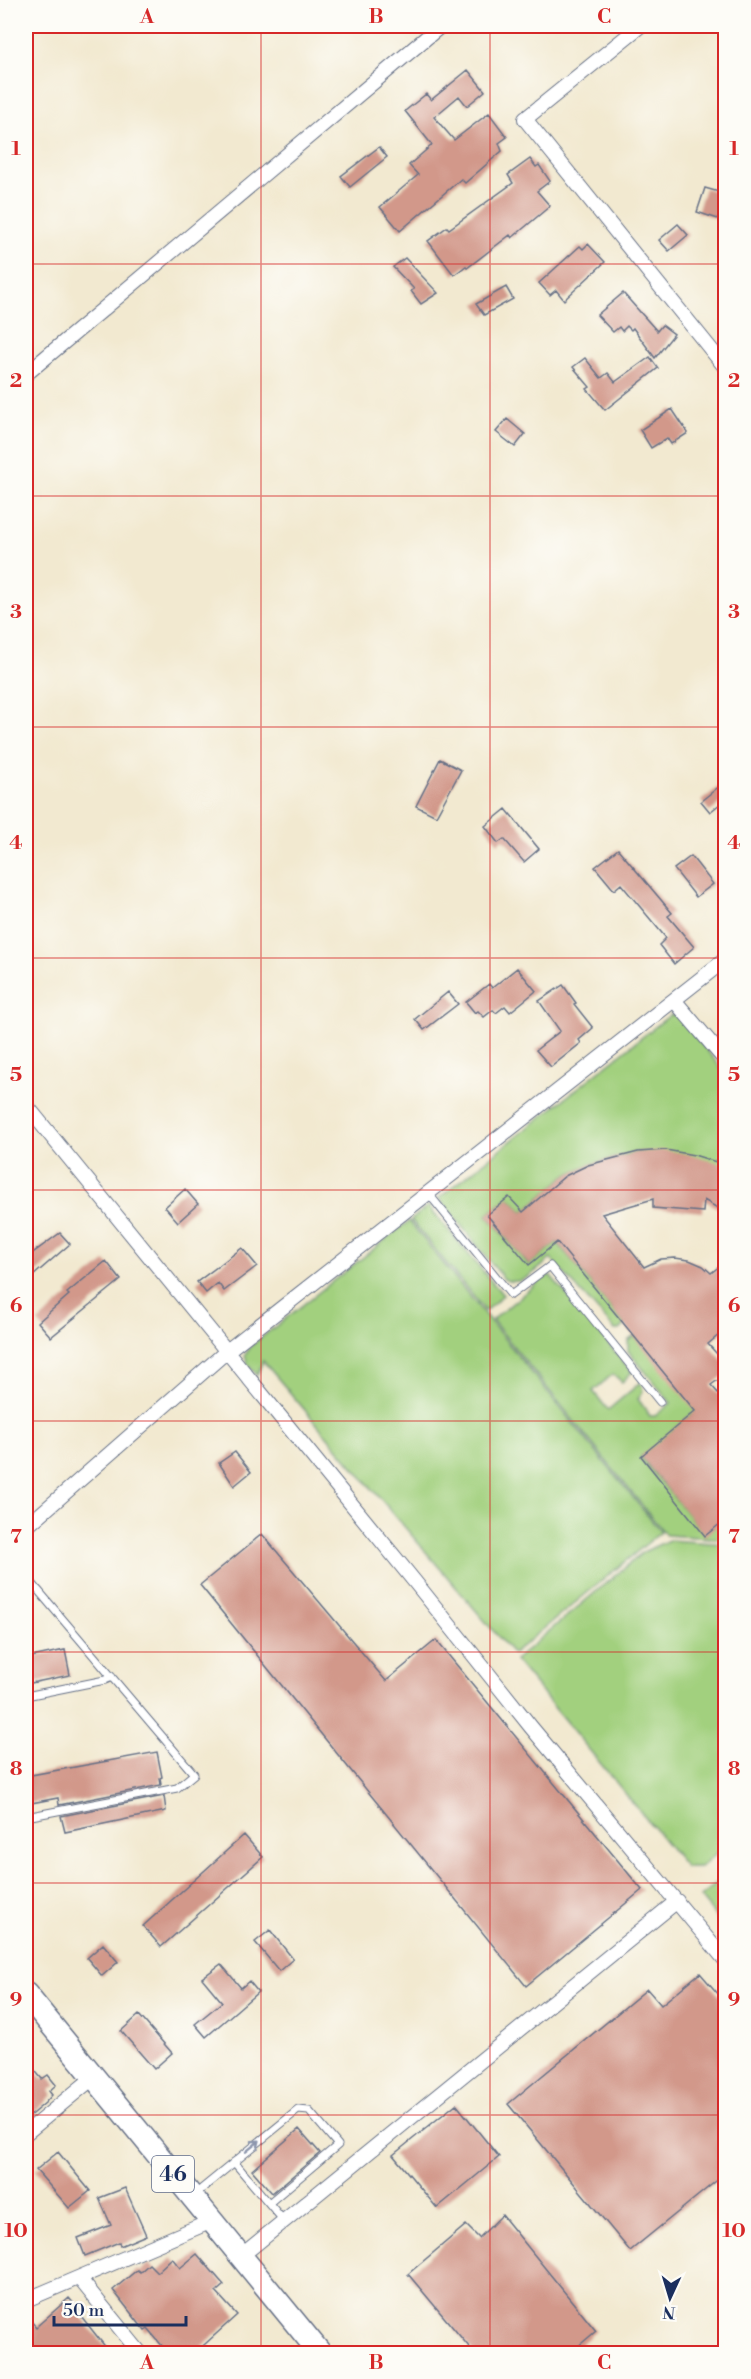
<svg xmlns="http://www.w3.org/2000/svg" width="751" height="2379" font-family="'Libre Bodoni',serif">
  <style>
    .green { fill: #a2d07e; stroke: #5e806e; stroke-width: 1.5 }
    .building { fill: #d2988a }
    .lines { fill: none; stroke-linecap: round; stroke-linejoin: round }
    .lane-casing { stroke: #667086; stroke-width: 9 }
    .street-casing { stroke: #667086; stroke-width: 16 }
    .primary-casing { stroke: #667086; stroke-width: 25 }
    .lane { stroke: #fff; stroke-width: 7 }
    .street { stroke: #fff; stroke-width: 14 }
    .primary { stroke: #fff; stroke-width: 22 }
    .oneway { stroke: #8d97ae }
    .grid { fill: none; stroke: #d62828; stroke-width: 1.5; stroke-opacity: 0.55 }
    .labels { text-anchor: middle; stroke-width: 6; stroke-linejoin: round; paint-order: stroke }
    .shield { fill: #fdfcf7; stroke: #5f6c8c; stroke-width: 1.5 }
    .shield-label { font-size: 21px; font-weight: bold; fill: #1b2f5e }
    .neatline { fill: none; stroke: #d62828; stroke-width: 2 }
    .grid-label { font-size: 20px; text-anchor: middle; font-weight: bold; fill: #d62828 }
  </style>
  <rect width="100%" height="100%" fill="#fdfcf7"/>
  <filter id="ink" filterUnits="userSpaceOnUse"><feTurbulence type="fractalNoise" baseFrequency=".0167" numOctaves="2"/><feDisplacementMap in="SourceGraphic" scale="12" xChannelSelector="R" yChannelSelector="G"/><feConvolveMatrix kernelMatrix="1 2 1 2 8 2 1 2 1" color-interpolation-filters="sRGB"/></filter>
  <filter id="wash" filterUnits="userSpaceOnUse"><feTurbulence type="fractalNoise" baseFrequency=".008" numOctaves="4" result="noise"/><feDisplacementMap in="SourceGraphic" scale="24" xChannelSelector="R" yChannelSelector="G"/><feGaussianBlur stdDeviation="1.35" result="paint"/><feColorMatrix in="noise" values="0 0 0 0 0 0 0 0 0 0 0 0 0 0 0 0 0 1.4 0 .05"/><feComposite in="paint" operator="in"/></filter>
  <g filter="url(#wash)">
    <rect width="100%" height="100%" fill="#f2e9d0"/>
    <path class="green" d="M670 1015 679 1016 725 1073V1165L638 1152 614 1158 588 1165 565 1176 523 1212 509 1197 487 1215 529 1265 557 1242 625 1325 620 1330H615L551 1259C538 1268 521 1289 504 1279L439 1198Z
      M428 1206 503 1295 485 1311 411 1220Z
      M409 1221 661 1532 513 1654 263 1361 257 1375 248 1365 245 1355 252 1345Z
      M550 1275 632 1372 622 1382 613 1374 593 1391 608 1410 641 1382 643 1391 638 1399 650 1416H655L671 1403 628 1351V1341L634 1336 699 1408 641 1457 705 1535 725 1519V1539L666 1535 492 1320 542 1279Z
      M669 1540 725 1544V1846L700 1867H686L515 1660 643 1552Z
      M725 1876V1928L700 1897Z"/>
    <g id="blocks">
      <path class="building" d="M468 70 485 91 467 106 459 96 434 117 454 140 489 113 507 137 499 143 502 151 465 183 461 179 400 231 380 207 418 175 409 165 432 145 405 111 426 94 431 100Z
        M379 147 387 157 350 187 341 176Z
        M530 159 536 167 539 165 550 181 537 191 550 206 512 238 510 235 467 268 466 266 454 275 428 241 447 227 449 229 513 183 508 175Z
        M705 188 726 194V213L720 211 718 219 697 212Z
        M678 224 688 235 669 251 659 240Z
        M588 244 605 262 564 300 556 290 550 295 539 283 580 246 583 249Z
        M405 258 438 293 421 304 411 291 414 289 393 267Z
        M506 287 513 299 484 315 476 304Z
        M623 293 657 331 662 325 674 334 655 358 633 328 631 330 627 326 622 331 619 327 613 332 597 315Z
        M650 357 658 368 605 410 587 389 590 387 573 367 585 358 601 378 608 373 615 382Z
        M672 409 688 433 671 444 667 438 651 448 640 430Z
        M507 419 525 434 515 447 496 432Z
        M440 759 461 770 436 816 416 806Z
        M726 781V799L710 812 701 801Z
        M506 809 539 849 524 862 504 839 498 843 485 826Z
        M618 849 672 913 668 916 694 947 674 964 659 945 666 938 621 884 614 890 595 867Z
        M691 856 713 884 696 897 674 869Z
        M517 968 536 991 510 1012 505 1006 496 1013 493 1010 484 1017 478 1011 475 1013 466 1002 489 984 492 988Z
        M563 985 576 1003 574 1004 593 1028 579 1040 581 1043 551 1067 536 1050 560 1031 539 1001Z
        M448 992 458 1004 424 1030 415 1019Z
        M666 1150 694 1155 726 1165V1213L704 1200 703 1212 653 1208V1199L602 1214 644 1267 661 1259 675 1258 689 1260 703 1266 711 1273 726 1261V1329L708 1344 726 1364V1374L711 1385 726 1402V1519L705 1536 641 1456 695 1411 557 1242 529 1265 487 1215 509 1197 523 1212 565 1176 588 1165 638 1152Z
        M185 1189 198 1204 178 1222 165 1207Z
        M60 1233 70 1244 26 1282V1258Z
        M242 1248 257 1266 224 1291 218 1283 206 1293 197 1282Z
        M106 1261 121 1280 51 1337 38 1322 69 1295 67 1293Z
        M235 1452 251 1472 234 1486 219 1463Z
        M262 1534 386 1681 436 1640 642 1890 526 1986 200 1585Z
        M65 1650 70 1675 26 1684V1658Z
        M157 1752 162 1777 160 1778 161 1785 59 1805 58 1798 26 1804V1776Z
        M164 1796 166 1811 65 1832 61 1816Z
        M244 1835 263 1857 161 1947 143 1926Z
        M270 1930 293 1959 279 1971 255 1942Z
        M103 1944 118 1962 102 1976 87 1958Z
        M221 1964 241 1988 249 1981 258 1992 206 2037 195 2024 222 2002 202 1978Z
        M700 1973 726 2003V2173L630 2251 508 2104 647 1989 661 2005Z
        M139 2015 172 2053 154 2069 121 2031Z
        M26 2060 42 2079 48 2075 56 2085 49 2091 52 2095 45 2103 26 2119Z
        M456 2104 499 2157 437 2208 393 2155Z
        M299 2129 320 2153 272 2193 252 2170Z
        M58 2152 90 2191 69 2208 36 2170Z
        M125 2188 146 2235 120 2246 119 2242 85 2256 78 2238 111 2225 99 2198Z
        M502 2215 596 2331 569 2354 514 2351 511 2354H475L408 2274 466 2225 479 2238Z
        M197 2254 224 2285 216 2292 237 2315 194 2354H169L148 2329 145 2331 113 2290 137 2270 140 2272 149 2264 157 2272 172 2258 180 2268Z
        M69 2298 83 2314 81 2316 111 2354H31L26 2347V2315L36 2327Z"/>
    </g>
  </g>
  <g filter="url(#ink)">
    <use href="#blocks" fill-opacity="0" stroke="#667086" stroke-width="1.5"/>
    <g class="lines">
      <defs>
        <path id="lane" d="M428 1193 511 1295 550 1266 660 1402
          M26 1576 194 1774 177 1788 26 1817
          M26 1696 105 1680 112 1677
          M234 2162 284 2221
          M194 2195 298 2110 309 2111 338 2145 269 2203"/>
        <path id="street" d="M640 26 525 119 726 368
          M26 374 438 28
          M674 1000 726 1061
          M26 1105 415 1582 531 1727 726 1961
          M26 1527 227 1351 726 959
          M26 2133 94 2077
          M241 2256 677 1901
          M79 2278 141 2354
          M26 2300 212 2221"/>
        <path id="primary" d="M26 1994 321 2354"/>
      </defs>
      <use href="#lane" class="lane-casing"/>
      <use href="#street" class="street-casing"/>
      <use href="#primary" class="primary-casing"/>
      <use href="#lane" class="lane"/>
      <use href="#street" class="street"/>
      <use href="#primary" class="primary"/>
    </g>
    <defs><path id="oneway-shaft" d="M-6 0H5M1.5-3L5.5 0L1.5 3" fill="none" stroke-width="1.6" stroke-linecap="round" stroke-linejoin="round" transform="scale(1.5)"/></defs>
    <use class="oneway" href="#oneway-shaft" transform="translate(253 2146) rotate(-39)"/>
  </g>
  <path class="grid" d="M261 26V2354M490 26V2354M26 264H726M26 496H726M26 727H726M26 958H726M26 1190H726M26 1421H726M26 1652H726M26 1883H726M26 2115H726"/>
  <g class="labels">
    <rect class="shield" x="152" y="2156" width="42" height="36" rx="4.5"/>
    <g class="shield-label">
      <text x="173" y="2181">46</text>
    </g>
  </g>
  <rect width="751" height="2379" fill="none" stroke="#fdfcf7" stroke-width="66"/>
  <g transform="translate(670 2298) rotate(184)" stroke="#fdfcf7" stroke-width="4.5" paint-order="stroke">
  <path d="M0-4.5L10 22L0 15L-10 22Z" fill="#1b2f5e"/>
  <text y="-9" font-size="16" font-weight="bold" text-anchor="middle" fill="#1b2f5e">N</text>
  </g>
  <path d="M54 2316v9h132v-9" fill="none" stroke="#1b2f5e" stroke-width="3"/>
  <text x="63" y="2316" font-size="18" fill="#1b2f5e" stroke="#fdfcf7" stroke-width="4.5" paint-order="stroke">50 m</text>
  <rect x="33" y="33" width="685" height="2313" class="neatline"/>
  <g class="grid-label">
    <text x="147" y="23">A</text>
    <text x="376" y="23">B</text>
    <text x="604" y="23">C</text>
    <text x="16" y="155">1</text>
    <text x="734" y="155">1</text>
    <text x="16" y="387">2</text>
    <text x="734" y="387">2</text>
    <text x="16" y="618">3</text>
    <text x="734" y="618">3</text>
    <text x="16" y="849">4</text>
    <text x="734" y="849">4</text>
    <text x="16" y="1081">5</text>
    <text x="734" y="1081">5</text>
    <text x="16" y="1312">6</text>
    <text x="734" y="1312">6</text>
    <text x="16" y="1543">7</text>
    <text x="734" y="1543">7</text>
    <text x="16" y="1775">8</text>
    <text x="734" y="1775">8</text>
    <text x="16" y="2006">9</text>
    <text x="734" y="2006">9</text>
    <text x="16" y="2237">10</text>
    <text x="734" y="2237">10</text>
    <text x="147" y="2369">A</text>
    <text x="376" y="2369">B</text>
    <text x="604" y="2369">C</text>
  </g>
</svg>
